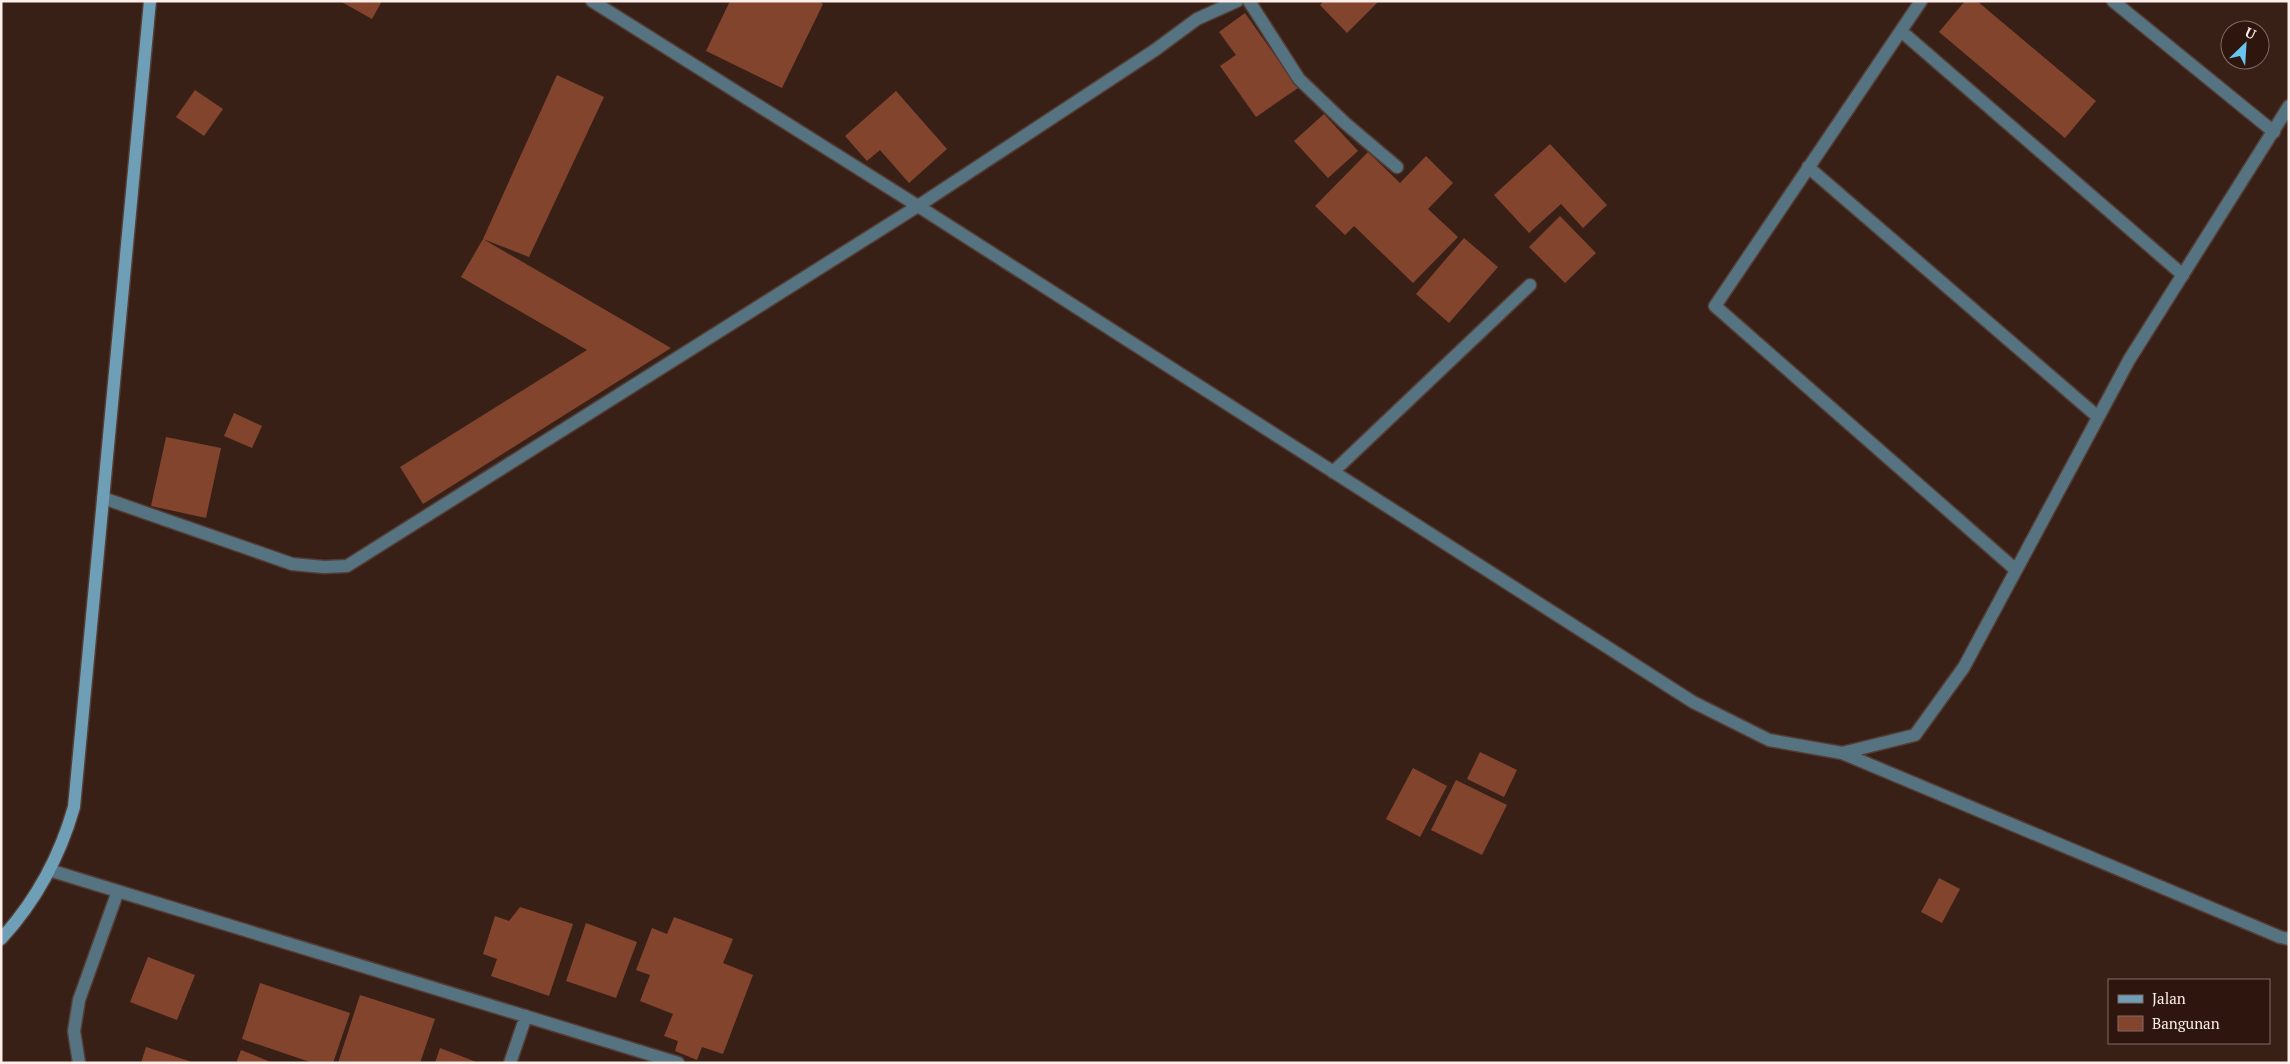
<svg xmlns="http://www.w3.org/2000/svg" width="2290" height="1064" font-family="'PT Serif',serif">
  <style>
    .building { fill: #83442e }
    .lines { fill: none; stroke-linecap: round; stroke-linejoin: round }
    .street-casing { stroke: #543d34; stroke-width: 15 }
    .secondary-casing { stroke: #543d34; stroke-width: 15 }
    .street { stroke: #567382; stroke-width: 12 }
    .secondary { stroke: #6f9eb7; stroke-width: 12 }
  </style>
  <rect width="100%" height="100%" fill="#392017"/>
  <path class="building" d="M340 1H382L372 19Z
    M730 1H818L823 4 782 88 706 51Z
    M1324 1H1379L1347 33 1320 5Z
    M1965 1H1977L2096 101 2065 138 1939 32Z
    M1245 13 1298 88 1256 117 1220 66 1236 55 1219 32Z
    M557 75 604 97 529 257 483 239Z
    M195 90 223 109 204 136 176 117Z
    M896 91 947 149 909 183 880 150 867 161 845 136Z
    M1324 114 1358 151 1328 178 1294 141Z
    M1550 144 1607 205 1583 228 1561 204 1529 233 1494 195Z
    M1368 152 1400 183 1426 156 1453 183 1428 209 1458 237 1413 283 1354 226 1345 235 1315 206Z
    M1560 216 1596 253 1565 283 1529 247Z
    M1464 238 1498 267 1449 323 1416 294Z
    M483 239 671 348 423 504 400 467 587 350 461 277Z
    M234 413 262 426 252 448 224 436Z
    M166 437 221 448 206 518 151 506Z
    M1480 752 1517 770 1504 797 1467 779Z
    M1413 768 1447 786 1420 837 1386 819Z
    M1456 780 1507 805 1482 855 1431 830Z
    M1939 878 1960 889 1942 923 1921 912Z
    M520 907 573 924 549 996 491 976 497 959 483 954 495 916 509 921Z
    M674 917 733 939 723 963 753 975 723 1054 702 1047 697 1060 675 1051 678 1041 664 1036 673 1014 640 1001 650 975 636 970 652 928 667 934Z
    M586 923 637 942 616 998 566 981Z
    M148 957 195 975 177 1020 130 1002Z
    M260 983 350 1013 333 1063H313L242 1039Z
    M360 995 435 1019 420 1063H338Z
    M146 1047 192 1062V1063H141Z
    M440 1048 479 1063H435Z
    M241 1050 273 1063H236Z"/>
  <g class="lines">
    <defs>
      <path id="street" d="M592 1 918 206 1693 702 1769 740 1842 753 2280 937 2289 939
        M1249 1 1299 79 1345 123 1397 167
        M1921 1 1715 306 2016 570
        M2113 1 2274 132
        M1901 31 2183 275
        M1808 167 2098 417
        M1333 472 1530 285
        M103 498 292 564 324 567 347 566 918 206 1155 50 1197 19 1237 1
        M1842 753 1915 735 1964 667 2129 360 2289 106
        M49 870 678 1063
        M79 1063 74 1031 79 1000 118 891
        M510 1063 526 1016"/>
      <path id="secondary" d="M1 939C35 902 60 856 74 807L150 1"/>
    </defs>
    <use href="#street" class="street-casing"/>
    <use href="#secondary" class="secondary-casing"/>
    <use href="#street" class="street"/>
    <use href="#secondary" class="secondary"/>
  </g>
  <rect width="2290" height="1064" fill="none" stroke="#fdeee9" stroke-width="5"/>
  <rect x="2108" y="979" width="162" height="65" fill="#2e160e" stroke="#816c66"/>
  <rect x="2118" y="995" width="25" height="8" fill="#6f9eb7" stroke="#816c66"/>
  <text x="2152" y="1004" font-size="15" fill="#fdeee9">Jalan</text>
  <rect x="2118" y="1016" width="25" height="15" fill="#83442e" stroke="#816c66"/>
  <text x="2152" y="1029" font-size="15" fill="#fdeee9">Bangunan</text>
  <g transform="translate(2245 45) rotate(25)"><circle r="24" fill="#2e160e" stroke="#816c66"/>
  <path d="M0-4L9 19L0 12L-9 19Z" fill="#69c4f0"/>
  <text y="-8" font-size="14" font-weight="bold" text-anchor="middle" fill="#fdeee9">U</text>
  </g>
</svg>
